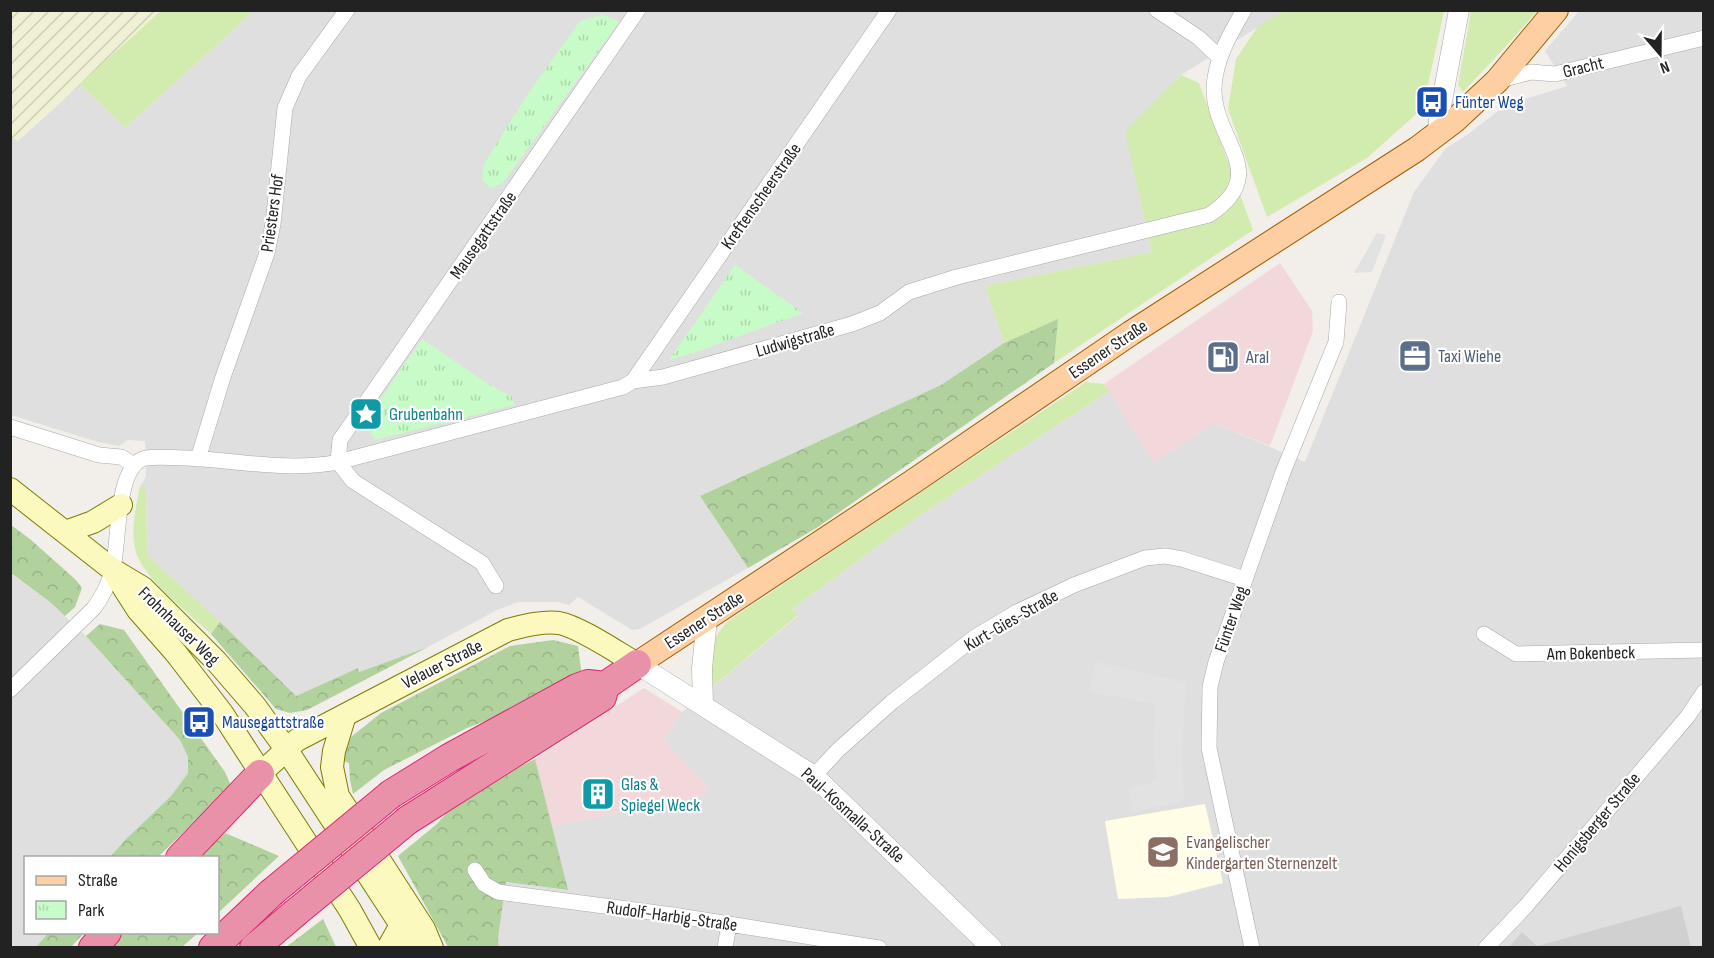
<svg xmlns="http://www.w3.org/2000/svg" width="1714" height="958" font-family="'Sofia Sans Condensed',sans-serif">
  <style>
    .residential { fill: #e0dfdf }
    .commercial { fill: #f2d8da }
    .education { fill: #fffde5 }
    .religious { fill: #d0d0d0 }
    .farmland { fill: url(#farmland-furrows) }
    .grass { fill: #d2ecaf }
    .forest { fill: url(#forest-crowns) }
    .park { fill: url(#park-tufts) }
    .parking { fill: #e2e2e2 }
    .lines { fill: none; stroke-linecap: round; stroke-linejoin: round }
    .minor-casing { stroke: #a9a9a9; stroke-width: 16 }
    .tertiary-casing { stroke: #a9a9a9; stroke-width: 21 }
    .secondary-casing { stroke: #7b7e03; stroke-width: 24 }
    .primary-casing { stroke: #a05e00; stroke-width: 26 }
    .motorway-casing { stroke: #de2775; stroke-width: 30 }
    .minor { stroke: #fff; stroke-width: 15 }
    .tertiary { stroke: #fff; stroke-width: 20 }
    .secondary { stroke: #fbf9be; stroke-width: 22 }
    .primary { stroke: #fdcfa3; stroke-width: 24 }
    .motorway { stroke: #e991a8; stroke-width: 28 }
    .motorway-bridge-casing { stroke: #de2775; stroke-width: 30; stroke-linecap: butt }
    .motorway-bridge { stroke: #e991a8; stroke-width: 28 }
    .labels { text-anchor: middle; stroke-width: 4.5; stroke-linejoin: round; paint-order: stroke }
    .street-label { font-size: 18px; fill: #222; stroke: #fff }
    .transit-label { font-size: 18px; fill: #164399; stroke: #fff; text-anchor: start }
    .service-label { font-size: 18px; fill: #4e5e75; stroke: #fff; text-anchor: start }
    .culture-label { font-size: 18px; fill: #0d838f; stroke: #fff; text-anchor: start }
    .education-label { font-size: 18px; fill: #785e54; stroke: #fff; text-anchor: start }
  </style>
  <defs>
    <pattern id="farmland-furrows" width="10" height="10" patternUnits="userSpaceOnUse" patternTransform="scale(1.5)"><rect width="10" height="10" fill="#f0f0d4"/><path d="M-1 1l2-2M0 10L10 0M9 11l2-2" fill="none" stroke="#ceceb6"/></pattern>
    <pattern id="forest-crowns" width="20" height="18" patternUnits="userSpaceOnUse" patternTransform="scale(1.5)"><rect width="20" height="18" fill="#b1d29d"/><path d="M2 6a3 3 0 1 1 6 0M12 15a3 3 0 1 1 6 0" fill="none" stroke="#98b487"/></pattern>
    <pattern id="park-tufts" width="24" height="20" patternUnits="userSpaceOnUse" patternTransform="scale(1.5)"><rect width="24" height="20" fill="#c7fbc7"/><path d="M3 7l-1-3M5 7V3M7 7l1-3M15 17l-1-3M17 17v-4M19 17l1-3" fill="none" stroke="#abd7ab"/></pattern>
  </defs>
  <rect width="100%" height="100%" fill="#f2eee9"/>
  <path class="residential" d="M254 11H1284L1181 75 1126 132 1152 252 985 286 1004 343 941 385 700 496 748 568 640 629 632 630 578 597 569 605 558 602H518L497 610 428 647 359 672 358 668 296 696 147 555 146 488 140 486 146 477 145 441 128 440 119 446 98 442 11 415V137L18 141 80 84 125 128Z
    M1579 11H1703V947L499 948 498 938 506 882 567 890 551 826 705 795 707 787 664 740 682 712 798 616 792 609 919 516 1109 391 1154 463 1214 423 1305 462 1414 192 1446 148 1467 135 1506 105 1567 86 1545 51Z
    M10 573 50 602 86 636 180 740 188 757V773L171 796 125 840 110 857 26 858V932L48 933 36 947H11Z"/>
  <path class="commercial" d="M1280 263 1312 311 1313 331 1270 446 1214 423 1154 463 1104 384Z
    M644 688 682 712 664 740 707 787 705 795 551 826 535 759Z"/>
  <path class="education" d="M1205 804 1223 883 1168 897 1118 899 1105 821Z"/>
  <path class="religious" d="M1681 906 1691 947 1508 948 1522 932 1537 946Z"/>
  <path class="farmland" d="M11 11H162L18 141 11 137Z"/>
  <path class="grass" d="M162 10 254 11 125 128 80 84Z
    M1284 11H1444L1423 108 1367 158 1267 217 1228 109 1236 59 1258 26Z
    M1471 11H1537L1509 43 1463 92 1458 85Z
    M1181 75 1199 83 1253 230 1054 363 1057 320 1004 343 985 286 1152 252 1125 132Z
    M1086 382 1104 384 1109 391 919 516 792 609 798 615 712 687C710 657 706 645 728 621Z
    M140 486 146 487 147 555 220 622 211 634C192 616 142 577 136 552 130 530 136 507 140 486Z"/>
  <path class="forest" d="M1058 319 1054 363 818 527 748 568 700 496 941 385 1004 343Z
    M11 525 30 539 76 580 82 588 75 607 65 616 50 602 11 573Z
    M220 622 296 696 358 668 359 672 428 647 307 710 290 713 276 709 211 634Z
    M100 624 124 630 225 772 231 786 158 857H110L125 840 171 796 188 773V757L180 740 86 636Z
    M553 640 578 646 582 677 535 702 467 728 384 770 353 794 350 780 349 763 342 760 351 737 381 713 510 646Z
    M535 759 568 890 506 882 498 938 499 947H448L398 856 438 823 460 797Z
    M225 833 279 856 218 913V858H194Z
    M323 919 336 947H286Z
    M48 933V932L84 933 71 947H36Z
    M124 933H198L182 947 110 948Z"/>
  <path class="park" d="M603 14 619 22 503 183 490 188 482 180 484 164 527 95 580 21Z
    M735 265 803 313 696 352 669 360Z
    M422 339 487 383 512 397 515 405 375 440 365 422Z"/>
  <path class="parking" d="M1377 233 1386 235 1372 272 1354 273Z
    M1095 662 1186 682 1182 756 1184 801 1133 812 1129 788 1157 781 1154 756 1155 704 1089 692Z"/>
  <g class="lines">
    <defs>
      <path id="minor" d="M1157 10 1199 38 1220 58
        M1497 81 1531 72 1555 74 1704 38
        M633 381 889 10
        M10 427 99 455 121 457 134 465
        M198 459 223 377 267 253 273 224 285 108 299 76 347 10
        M338 462 340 440 638 10
        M338 462 353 481 482 563 496 586
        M1484 634 1516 654 1704 650
        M10 690 94 608C102 597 108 585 112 572 120 547 114 464 146 458 159 456 173 458 187 458 235 460 290 472 338 462L623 387 633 381 663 377 852 324 880 313 909 292 957 277 1209 215C1273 173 1213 141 1214 88 1215 60 1230 34 1244 10
        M814 776 838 750 892 702 975 637 1017 612 1074 585 1145 558 1165 556 1182 559 1245 579
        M475 870 484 884 498 892 673 915 879 948
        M725 948 729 924
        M1252 948 1209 748 1210 687 1216 662 1283 472 1336 342 1339 302
        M1486 948 1526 906 1688 716 1704 692"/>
      <path id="tertiary" d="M1438 133 1439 117 1459 10
        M637 664 814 776 992 948
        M703 705 702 668 707 619"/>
      <path id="secondary" d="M10 489 113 570 143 588 216 661 255 706 286 749 416 948
        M65 532 93 522 121 505
        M115 574 138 610 175 652 222 713 350 910 371 948
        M345 715 334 751 332 767 338 796 424 929 432 948
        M260 774 297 740 508 630C524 626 542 621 559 623 578 626 618 653 637 664
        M388 948 402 923"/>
      <path id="primary" d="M637 664 911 483 1131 333 1417 149 1454 121 1497 81 1556 10"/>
      <path id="motorway" d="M391 794 449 758 577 688 588 684 605 686 637 664
        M408 820 602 697 605 686
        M180 858 260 774
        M93 948 107 932
        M213 948 271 893
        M254 948 294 914"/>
    </defs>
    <use href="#minor" class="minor-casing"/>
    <use href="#tertiary" class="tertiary-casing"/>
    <use href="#secondary" class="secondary-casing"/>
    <use href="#primary" class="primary-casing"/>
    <use href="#motorway" class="motorway-casing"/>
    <use href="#minor" class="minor"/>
    <use href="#tertiary" class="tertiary"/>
    <use href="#secondary" class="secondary"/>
    <use href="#primary" class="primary"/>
    <use href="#motorway" class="motorway"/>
    <defs>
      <path id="motorway-bridge" d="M271 893 391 794
        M294 914 408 820"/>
    </defs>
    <use href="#motorway-bridge" class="motorway-bridge-casing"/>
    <use href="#motorway-bridge" class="motorway-bridge"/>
  </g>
  <defs>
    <symbol id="bus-square" viewBox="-11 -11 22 22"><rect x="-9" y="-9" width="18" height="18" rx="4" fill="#1a4fb4" stroke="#fff"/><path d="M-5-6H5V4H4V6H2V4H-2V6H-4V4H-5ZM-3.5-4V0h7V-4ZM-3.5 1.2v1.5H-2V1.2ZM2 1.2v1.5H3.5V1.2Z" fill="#fff"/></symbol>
    <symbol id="office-square" viewBox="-11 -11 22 22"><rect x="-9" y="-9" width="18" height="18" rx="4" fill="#5c6f8a" stroke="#fff"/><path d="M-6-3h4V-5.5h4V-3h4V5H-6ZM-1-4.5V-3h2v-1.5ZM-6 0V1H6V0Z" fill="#fff"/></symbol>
    <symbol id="fuel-square" viewBox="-11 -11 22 22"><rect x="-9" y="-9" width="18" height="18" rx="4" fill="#5c6f8a" stroke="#fff"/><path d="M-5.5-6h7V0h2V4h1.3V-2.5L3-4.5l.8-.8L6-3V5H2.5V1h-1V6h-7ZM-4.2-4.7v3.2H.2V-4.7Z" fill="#fff"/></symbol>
    <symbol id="sight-square" viewBox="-11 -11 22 22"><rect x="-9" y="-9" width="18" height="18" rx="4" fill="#0f9aa8" stroke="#fff"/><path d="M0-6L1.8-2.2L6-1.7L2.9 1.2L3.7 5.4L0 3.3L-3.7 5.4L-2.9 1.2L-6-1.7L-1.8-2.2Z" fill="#fff"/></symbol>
    <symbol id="building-square" viewBox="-11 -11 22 22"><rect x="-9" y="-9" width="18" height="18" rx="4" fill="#0f9aa8" stroke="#fff"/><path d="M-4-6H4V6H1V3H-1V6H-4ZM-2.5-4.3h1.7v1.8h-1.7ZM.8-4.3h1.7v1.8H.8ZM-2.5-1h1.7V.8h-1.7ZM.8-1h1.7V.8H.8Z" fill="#fff"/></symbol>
    <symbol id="school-square" viewBox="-11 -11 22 22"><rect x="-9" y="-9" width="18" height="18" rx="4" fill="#8d6e63" stroke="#fff"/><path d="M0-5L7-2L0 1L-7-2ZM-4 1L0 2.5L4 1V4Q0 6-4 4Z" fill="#fff"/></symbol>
  </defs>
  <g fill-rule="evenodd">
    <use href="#bus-square" x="1413" y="83" width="38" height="38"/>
    <use href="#office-square" x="1396" y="337" width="38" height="38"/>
    <use href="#fuel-square" x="1204" y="338" width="38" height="38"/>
    <use href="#sight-square" x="347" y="395" width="38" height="38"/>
    <use href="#bus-square" x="180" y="703" width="38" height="38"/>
    <use href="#building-square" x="579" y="775" width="38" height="38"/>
    <use href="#school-square" x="1144" y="833" width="38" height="38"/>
  </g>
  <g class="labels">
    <g class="street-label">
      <text transform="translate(1583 67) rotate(-14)" y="6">Gracht</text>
      <text transform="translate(761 196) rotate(-55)" y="6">Kreftenscheerstraße</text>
      <text transform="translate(272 213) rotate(-82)" y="6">Priesters Hof</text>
      <text transform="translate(483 235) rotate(-55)" y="6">Mausegattstraße</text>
      <text transform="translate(795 340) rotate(-16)" y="6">Ludwigstraße</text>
      <text transform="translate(1108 349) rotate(-34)" y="6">Essener Straße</text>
      <text transform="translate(1231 619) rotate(-71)" y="6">Fünter Weg</text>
      <text transform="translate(704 620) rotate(-33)" y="6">Essener Straße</text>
      <text transform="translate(1011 620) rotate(-30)" y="6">Kurt-Gies-Straße</text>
      <text transform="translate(179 626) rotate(44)" y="6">Frohnhauser Weg</text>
      <text transform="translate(1591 653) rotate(-1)" y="6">Am Bokenbeck</text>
      <text transform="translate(442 664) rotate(-27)" y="6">Velauer Straße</text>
      <text transform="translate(853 815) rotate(42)" y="6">Paul-Kosmalla-Straße</text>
      <text transform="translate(1597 822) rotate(-50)" y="6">Honigsberger Straße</text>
      <text transform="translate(672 916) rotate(8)" y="6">Rudolf-Harbig-Straße</text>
    </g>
    <g class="transit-label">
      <text x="1455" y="108">Fünter Weg</text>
      <text x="222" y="728">Mausegattstraße</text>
    </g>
    <g class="service-label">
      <text x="1438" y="362">Taxi Wiehe</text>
      <text x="1246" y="363">Aral</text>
    </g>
    <g class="culture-label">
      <text x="389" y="420">Grubenbahn</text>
      <text x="621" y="790">Glas &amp;<tspan x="621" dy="21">Spiegel Weck</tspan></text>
    </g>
    <g class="education-label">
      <text x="1186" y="848">Evangelischer<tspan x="1186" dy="21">Kindergarten Sternenzelt</tspan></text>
    </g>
  </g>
  <rect width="1714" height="958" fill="none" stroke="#222222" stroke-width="24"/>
  <rect x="24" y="856" width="195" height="78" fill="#ffffff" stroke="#a7a7a7" stroke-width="1.5"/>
  <rect x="36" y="876" width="30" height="9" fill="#fdcfa3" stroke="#a7a7a7" stroke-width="1.5"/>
  <text x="78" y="886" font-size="18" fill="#222222">Straße</text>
  <rect x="36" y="901" width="30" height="18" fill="url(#park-tufts)" stroke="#a7a7a7" stroke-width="1.5"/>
  <text x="78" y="916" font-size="18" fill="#222222">Park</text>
  <g transform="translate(1660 54) rotate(160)" stroke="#ffffff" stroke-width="4.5" paint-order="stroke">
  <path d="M0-4.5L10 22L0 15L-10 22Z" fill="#222222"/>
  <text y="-9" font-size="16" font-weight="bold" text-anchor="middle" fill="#222222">N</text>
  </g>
</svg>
